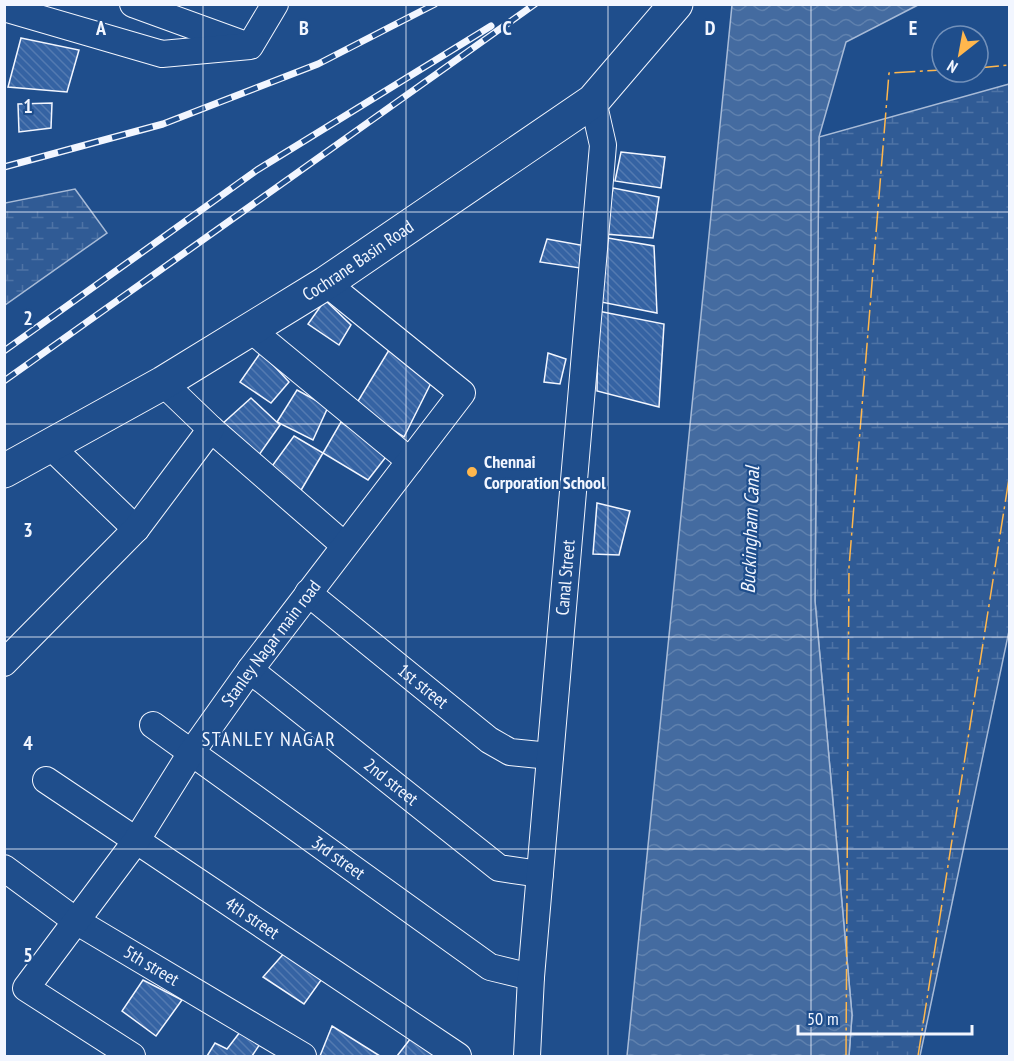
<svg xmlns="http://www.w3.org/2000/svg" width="1014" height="1061" font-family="'PT Sans Narrow',sans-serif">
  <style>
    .wetland { fill: url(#wetland-marsh); stroke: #a8bbd7; stroke-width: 1.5 }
    .water { fill: url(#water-waves); stroke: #a8bbd7; stroke-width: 1.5 }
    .building { fill: url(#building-back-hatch); stroke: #f2f6ff; stroke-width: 1.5 }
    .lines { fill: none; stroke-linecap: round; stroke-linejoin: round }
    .minor-casing { stroke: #f2f6ff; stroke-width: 28 }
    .major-casing { stroke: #f2f6ff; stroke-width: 35 }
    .minor { stroke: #1f4e8c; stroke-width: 26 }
    .major { stroke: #1f4e8c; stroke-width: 33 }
    .rail-casing { stroke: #f2f6ff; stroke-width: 7 }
    .rail { stroke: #1f4e8c; stroke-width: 4.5; stroke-dasharray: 14; stroke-linecap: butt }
    .power { stroke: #ffb74d; stroke-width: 1.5; stroke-dasharray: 21 4.5 3 4.5; stroke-linecap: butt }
    .grid { fill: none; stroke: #f2f6ff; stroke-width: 1.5; stroke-opacity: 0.55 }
    .poi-dot { fill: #ffb74d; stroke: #1f4e8c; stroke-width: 2 }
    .labels { text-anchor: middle; stroke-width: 4.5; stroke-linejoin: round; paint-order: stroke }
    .street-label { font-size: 18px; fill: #f2f6ff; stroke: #1f4e8c }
    .poi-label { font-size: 18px; font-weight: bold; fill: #f2f6ff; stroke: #1f4e8c; text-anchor: start }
    .water-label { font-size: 20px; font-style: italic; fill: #f2f6ff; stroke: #1f4e8c }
    .neighbourhood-label { font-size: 20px; letter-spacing: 1.5px; fill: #f2f6ff; stroke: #1f4e8c }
    .grid-label { font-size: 20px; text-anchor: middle; font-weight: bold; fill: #f2f6ff; stroke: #1f4e8c; stroke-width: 4.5; stroke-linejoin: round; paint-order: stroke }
  </style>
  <defs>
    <pattern id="wetland-marsh" width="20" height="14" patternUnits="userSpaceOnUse" patternTransform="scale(1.5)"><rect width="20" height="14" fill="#305b95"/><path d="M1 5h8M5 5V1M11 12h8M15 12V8" fill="none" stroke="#4e73a5"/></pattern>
    <pattern id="water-waves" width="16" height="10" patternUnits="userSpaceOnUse" patternTransform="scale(1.5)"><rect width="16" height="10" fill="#446ba0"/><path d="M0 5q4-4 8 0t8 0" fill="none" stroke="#5f81ae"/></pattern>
    <pattern id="building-back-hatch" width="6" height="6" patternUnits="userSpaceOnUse" patternTransform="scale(1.5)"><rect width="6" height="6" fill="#3563a3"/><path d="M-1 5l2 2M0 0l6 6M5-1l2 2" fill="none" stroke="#537ab1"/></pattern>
  </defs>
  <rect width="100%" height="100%" fill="#1f4e8c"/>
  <path class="wetland" d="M1009 84V631L920 1056H849L852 1015 815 601 819 137Z
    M75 189 107 233 5 305V203Z"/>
  <path class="water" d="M732 5H918L846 42 819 137 815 601 852 1015 849 1056H627Z"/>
  <path class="building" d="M21 38 79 50 67 92 8 87Z
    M52 103 51 128 19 132 18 104Z
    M621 152 665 157 661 188 615 181Z
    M613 188 659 197 653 238 605 234Z
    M608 238 654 246 657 313 601 302Z
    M547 239 586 246 580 268 540 262Z
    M325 300 351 325 339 345 308 324Z
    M598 311 664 324 659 407 597 391Z
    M389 350 433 379 404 437 355 406Z
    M261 352 289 382 271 403 240 382Z
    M548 353 566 359 560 384 544 382Z
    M297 390 328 407 313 440 277 422Z
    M251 398 280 425 259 455 221 425Z
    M341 422 389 453 368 480 323 453Z
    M294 436 323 453 297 497 267 473Z
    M597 503 630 511 619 555 593 554Z
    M286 951 324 976 304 1004 263 977Z
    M143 980 182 1000 156 1036 122 1011Z
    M332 1026 380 1056H320Z
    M240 1032 260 1044 252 1056H207L215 1043 227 1049Z
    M414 1034 444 1056H397Z"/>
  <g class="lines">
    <defs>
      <g id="minor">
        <path d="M133 4 243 44"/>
        <path d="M4 8 162 54 250 46 275 4"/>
        <path d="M250 329 410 461"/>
        <path d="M163 383 211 429 344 545"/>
        <path d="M49 445 136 529"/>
        <path id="s1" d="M308 593 489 740 510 752 550 756"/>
        <path d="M4 663 136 529 211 429"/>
        <path id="s2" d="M250 670 499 868 540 874"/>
        <path id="s3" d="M153 725 490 967 531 977"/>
        <path id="s4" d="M46 780 458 1056"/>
        <path id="s5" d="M4 868 76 921 303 1056"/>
        <path id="s6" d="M132 1056 26 988 136 841 191 753 250 670 462 393 326 283"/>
        <path id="s7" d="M527 1056 531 977 603 145 593 101"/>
      </g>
      <g id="major">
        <path id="s8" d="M4 471 163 383 326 283 593 101 676 4"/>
      </g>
    </defs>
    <use href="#minor" class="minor-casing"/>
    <use href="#major" class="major-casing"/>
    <use href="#minor" class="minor"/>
    <use href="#major" class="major"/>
    <defs>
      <path id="rail" d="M4 167 163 124 318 64 435 4
        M4 351 257 170 491 26
        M4 381 535 4"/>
    </defs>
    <use href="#rail" class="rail-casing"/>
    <use href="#rail" class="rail"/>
    <path class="power" d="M978 68 1010 65
      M846 1056 849 567 889 73 942 70
      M918 1056 1010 472"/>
  </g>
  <path class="grid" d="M203 4V1056M406 4V1056M608 4V1056M811 4V1056M4 212H1010M4 424H1010M4 637H1010M4 849H1010"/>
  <circle class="poi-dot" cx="472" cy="472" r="6"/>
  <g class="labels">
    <g class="street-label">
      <text dy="6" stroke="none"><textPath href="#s8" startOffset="412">Cochrane Basin Road</textPath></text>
      <text dy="6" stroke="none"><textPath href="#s7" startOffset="480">Canal Street</textPath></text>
      <text dy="6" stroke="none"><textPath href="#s6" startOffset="549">Stanley Nagar main road</textPath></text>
      <text dy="6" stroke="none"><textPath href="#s1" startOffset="148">1st street</textPath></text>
      <text dy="6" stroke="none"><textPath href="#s2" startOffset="180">2nd street</textPath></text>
      <text dy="6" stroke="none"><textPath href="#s3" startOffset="228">3rd street</textPath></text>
      <text dy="6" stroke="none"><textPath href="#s4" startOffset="248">4th street</textPath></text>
      <text dy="6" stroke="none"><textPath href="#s5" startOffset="177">5th street</textPath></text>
    </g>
    <g class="poi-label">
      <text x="484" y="468">Chennai<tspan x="484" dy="21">Corporation School</tspan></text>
    </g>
    <g class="water-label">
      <text transform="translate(750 530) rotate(-88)" y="7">Buckingham Canal</text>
    </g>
    <g class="neighbourhood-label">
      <text x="269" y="746">STANLEY NAGAR</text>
    </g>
  </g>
  <g class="grid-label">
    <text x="101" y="35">A</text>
    <text x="304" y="35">B</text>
    <text x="507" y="35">C</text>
    <text x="710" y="35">D</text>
    <text x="913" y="35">E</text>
    <text x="28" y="113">1</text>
    <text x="28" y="325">2</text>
    <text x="28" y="537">3</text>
    <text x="28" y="750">4</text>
    <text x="28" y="962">5</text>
  </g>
  <rect width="1014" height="1061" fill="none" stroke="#f2f6ff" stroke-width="12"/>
  <g transform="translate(960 54) rotate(211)"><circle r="28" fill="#1f4e8c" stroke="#7391ba" stroke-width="1.5"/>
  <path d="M0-4.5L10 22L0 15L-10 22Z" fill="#ffb74d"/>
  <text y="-9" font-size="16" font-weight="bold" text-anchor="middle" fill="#f2f6ff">N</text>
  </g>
  <path d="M798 1025v9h174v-9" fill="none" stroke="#f2f6ff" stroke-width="3"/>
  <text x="807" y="1025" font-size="18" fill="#f2f6ff" stroke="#1f4e8c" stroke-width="4.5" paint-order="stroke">50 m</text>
</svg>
